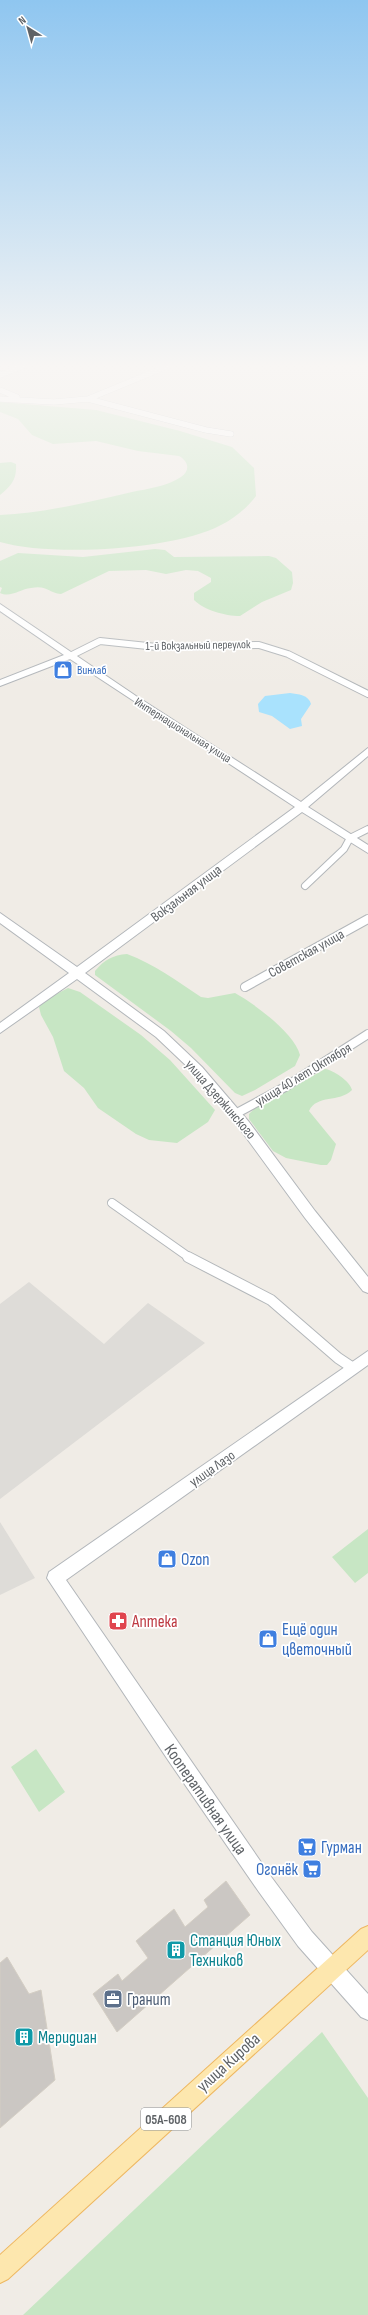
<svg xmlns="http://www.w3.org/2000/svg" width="368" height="2315" font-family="'Sofia Sans Condensed',sans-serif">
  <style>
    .industrial { fill: #dedcd8 }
    .green { fill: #c7e6c4 }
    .water { fill: #a9e2fd }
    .building { fill: #cbc7c3; stroke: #d4cec4 }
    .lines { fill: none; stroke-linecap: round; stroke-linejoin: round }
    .street-far3-casing { stroke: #b3b7ba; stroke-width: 6 }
    .street-far2-casing { stroke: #b3b7ba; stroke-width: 8 }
    .street-far1-casing { stroke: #b3b7ba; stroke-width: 10 }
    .street-casing { stroke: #b3b7ba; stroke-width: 12 }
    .secondary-casing { stroke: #b2b6ba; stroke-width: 2 }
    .primary-casing { stroke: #eeb760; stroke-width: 2 }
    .street-far3 { stroke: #fff; stroke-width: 5.5 }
    .street-far2 { stroke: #fff; stroke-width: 6 }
    .street-far1 { stroke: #fff; stroke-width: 8 }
    .street { stroke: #fff; stroke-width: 10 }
    .secondary { fill: #fff; fill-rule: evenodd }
    .primary { fill: #fde7ae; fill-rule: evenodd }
    .labels { text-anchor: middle; stroke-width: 3.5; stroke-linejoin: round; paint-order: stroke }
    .far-street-label { font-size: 12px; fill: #5e6266; stroke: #fff }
    .far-shop-label { font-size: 12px; fill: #366cbe; stroke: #fff; text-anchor: start }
    .shield { fill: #fff; stroke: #8e9194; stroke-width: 1 }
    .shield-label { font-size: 13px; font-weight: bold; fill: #5e6266 }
    .street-label { font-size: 14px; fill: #5e6266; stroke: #fff }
    .near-shop-label { font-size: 17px; fill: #366cbe; stroke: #fff; text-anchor: start }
    .near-health-label { font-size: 17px; fill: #be3a42; stroke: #fff; text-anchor: start }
    .near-street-label { font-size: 17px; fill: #5e6266; stroke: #fff }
    .near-culture-label { font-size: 17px; fill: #0d838f; stroke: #fff; text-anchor: start }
    .near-service-label { font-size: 17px; fill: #4e5e75; stroke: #fff; text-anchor: start }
  </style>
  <rect width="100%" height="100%" fill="#f0ece6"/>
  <path class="industrial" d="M29 1282 104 1344 148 1303 205 1343 0 1499V1304Z
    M0 1522 35 1578 0 1595Z"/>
  <path class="green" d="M0 402 96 410 180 431 232 447 254 468 256 496C247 508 235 518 221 525 175 550 51 557 0 542V515C45 513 88 502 132 492 147 489 168 486 181 477 191 470 188 461 179 456L138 451 96 441 53 444 32 435 18 419 0 412Z
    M11 462 16 464C17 480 11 486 0 495V463Z
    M155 549 165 550 174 557 269 556 276 558 292 572 293 583 291 590 262 602 240 616C225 616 204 610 194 600V593L211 582V578L198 571 186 570 166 574 146 570 109 571 61 594C48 593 48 585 31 588 20 589 11 598 0 593L2 588 0 587V561L18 553 83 557Z
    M127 954C154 964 177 981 201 997L208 998 235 993C255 1004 295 1034 300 1055L295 1066 255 1090 242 1096 235 1093 191 1048 171 1031 95 975V971C104 960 113 955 127 954Z
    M68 988 80 992 141 1035 170 1060 215 1110 208 1122 177 1143 149 1140 136 1134 98 1108 84 1088 64 1071 53 1037 41 1015 39 1007 45 1000Z
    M325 1069C333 1070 350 1081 352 1090 339 1103 317 1094 309 1111L336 1144 331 1160 327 1165H321L286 1158 273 1151 249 1119V1114L255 1108Z
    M368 1529V1573L355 1583 332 1557Z
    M36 1749 65 1792 39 1812 11 1767Z
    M322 2032 368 2098V2315H23Z"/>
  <path class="water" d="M290 693C298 694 309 695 311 704L301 719 302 726 290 729 272 716 259 712 258 704 265 696Z"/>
  <path class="building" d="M226 1881 250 1915 117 2032 93 1994 118 1974 122 1981 148 1958 136 1941 174 1909 185 1927 208 1907 204 1900Z
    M7 1957 29 1994 41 1990 55 2080 0 2128V1963Z"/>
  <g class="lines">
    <defs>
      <path id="street-far3" d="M0 375 23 366
        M0 390 17 397
        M0 399 54 402 88 399 206 430 231 434
        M88 399 168 366"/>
      <path id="street-far2" d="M70 656 100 641 157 647 259 645 288 654 368 694
        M305 886 344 849 350 838 368 829"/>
      <path id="street-far1" d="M245 987 368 919
        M237 1113 285 1087 368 1034
        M112 1203 190 1258"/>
      <path id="street" d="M188 1257 271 1300 338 1358 353 1368"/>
      <path id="secondary" d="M0 604 136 696 301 802 368 748V756L308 807 368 845V853L302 812 85 973 164 1031 202 1067 249 1122 315 1211 368 1277V1293L363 1291 305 1218 240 1129 194 1073 156 1037 77 979 0 1033V1023L69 973 0 923V913L77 967 295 807 70 659 0 686V680L64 655 0 611Z
        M368 1351V1365L66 1580 272 1878 312 1932 368 1994V2020L361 2017 298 1946 259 1892 168 1760 47 1578 49 1572Z"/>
      <path id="primary" d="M368 1926V1950L8 2279 0 2283V2255L361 1929Z"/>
    </defs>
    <use href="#street-far3" class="street-far3-casing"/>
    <use href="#street-far2" class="street-far2-casing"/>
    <use href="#street-far1" class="street-far1-casing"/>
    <use href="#street" class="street-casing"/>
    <use href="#secondary" class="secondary-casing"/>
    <use href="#primary" class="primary-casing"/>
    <use href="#street-far3" class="street-far3"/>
    <use href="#street-far2" class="street-far2"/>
    <use href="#street-far1" class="street-far1"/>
    <use href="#street" class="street"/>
    <use href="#secondary" class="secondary"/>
    <use href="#primary" class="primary"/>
  </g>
  <linearGradient id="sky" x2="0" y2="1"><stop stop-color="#8fc6f0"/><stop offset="0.53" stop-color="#f8f6f4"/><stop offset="1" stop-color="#f8f6f4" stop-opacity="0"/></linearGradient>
  <rect width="368" height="690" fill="url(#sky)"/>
  <defs>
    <symbol id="shop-square" viewBox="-11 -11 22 22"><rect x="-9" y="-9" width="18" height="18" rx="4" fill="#3f7fe0" stroke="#fff"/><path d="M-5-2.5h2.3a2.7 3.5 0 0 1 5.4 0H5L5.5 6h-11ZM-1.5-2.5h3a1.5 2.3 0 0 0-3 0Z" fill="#fff"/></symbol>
    <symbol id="pharmacy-square" viewBox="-11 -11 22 22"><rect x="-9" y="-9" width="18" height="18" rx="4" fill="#e0444e" stroke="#fff"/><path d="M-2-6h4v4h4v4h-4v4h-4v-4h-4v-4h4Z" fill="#fff"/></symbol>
    <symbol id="supermarket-square" viewBox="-11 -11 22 22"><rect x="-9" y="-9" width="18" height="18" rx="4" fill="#3f7fe0" stroke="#fff"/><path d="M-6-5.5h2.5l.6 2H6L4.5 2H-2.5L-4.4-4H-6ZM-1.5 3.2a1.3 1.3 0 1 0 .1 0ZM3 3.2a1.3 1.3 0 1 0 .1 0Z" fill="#fff"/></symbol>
    <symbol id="building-square" viewBox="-11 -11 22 22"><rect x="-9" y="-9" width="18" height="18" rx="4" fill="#0f9aa8" stroke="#fff"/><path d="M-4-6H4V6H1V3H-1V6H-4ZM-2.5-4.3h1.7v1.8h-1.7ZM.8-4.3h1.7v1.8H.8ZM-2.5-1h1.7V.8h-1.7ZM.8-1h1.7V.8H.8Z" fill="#fff"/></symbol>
    <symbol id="office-square" viewBox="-11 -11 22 22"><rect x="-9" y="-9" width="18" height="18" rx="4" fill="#5c6f8a" stroke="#fff"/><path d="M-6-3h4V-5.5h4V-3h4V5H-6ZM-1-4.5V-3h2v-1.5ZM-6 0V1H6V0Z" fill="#fff"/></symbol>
  </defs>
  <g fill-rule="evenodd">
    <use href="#shop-square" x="52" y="659" width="22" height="22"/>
    <use href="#shop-square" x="156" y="1548" width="22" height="22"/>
    <use href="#pharmacy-square" x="107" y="1610" width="22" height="22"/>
    <use href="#shop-square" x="257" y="1628" width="22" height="22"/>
    <use href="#supermarket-square" x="296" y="1836" width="22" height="22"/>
    <use href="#supermarket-square" x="301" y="1858" width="22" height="22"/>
    <use href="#building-square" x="165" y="1939" width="22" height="22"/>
    <use href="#office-square" x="102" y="1988" width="22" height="22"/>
    <use href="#building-square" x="13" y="2026" width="22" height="22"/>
  </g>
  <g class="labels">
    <g class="far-street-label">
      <text transform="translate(198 645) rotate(-1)" y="4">1-й Вокзальный переулок</text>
      <text transform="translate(183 730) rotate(32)" y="4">Интернациональная улица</text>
    </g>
    <g class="far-shop-label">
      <text x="77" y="674">Винлаб</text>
    </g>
    <rect class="shield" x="141" y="2108" width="50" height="22" rx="3"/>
    <g class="shield-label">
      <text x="166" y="2124">05А-608</text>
    </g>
    <g class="street-label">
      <text transform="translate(186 893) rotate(-37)" y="5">Вокзальная улица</text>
      <text transform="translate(306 953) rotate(-29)" y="5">Советская улица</text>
      <text transform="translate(303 1074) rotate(-31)" y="5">улица 40 лет Октября</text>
      <text transform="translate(221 1099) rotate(49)" y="5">улица Дзержинского</text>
      <text transform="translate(212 1468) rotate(-35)" y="5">улица Лазо</text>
    </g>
    <g class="near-shop-label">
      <text x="181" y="1565">Ozon</text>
      <text x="282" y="1635">Ещё один<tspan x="282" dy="20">цветочный</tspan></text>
      <text x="321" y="1853">Гурман</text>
      <text x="298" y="1875" text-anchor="end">Огонёк</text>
    </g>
    <g class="near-health-label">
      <text x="132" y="1627">Аптека</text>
    </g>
    <g class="near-street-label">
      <text transform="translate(206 1799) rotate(55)" y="6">Кооперативная улица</text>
      <text transform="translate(228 2062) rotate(-42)" y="6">улица Кирова</text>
    </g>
    <g class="near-culture-label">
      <text x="190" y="1946">Станция Юных<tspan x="190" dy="20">Техников</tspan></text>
      <text x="38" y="2043">Меридиан</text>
    </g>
    <g class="near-service-label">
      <text x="127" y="2005">Гранит</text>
    </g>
  </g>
  <g transform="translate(28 28) rotate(323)" stroke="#ffffff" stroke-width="3" paint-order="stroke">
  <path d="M0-3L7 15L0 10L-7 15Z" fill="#5e6266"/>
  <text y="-6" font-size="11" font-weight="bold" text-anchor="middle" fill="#5e6266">N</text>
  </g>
</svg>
